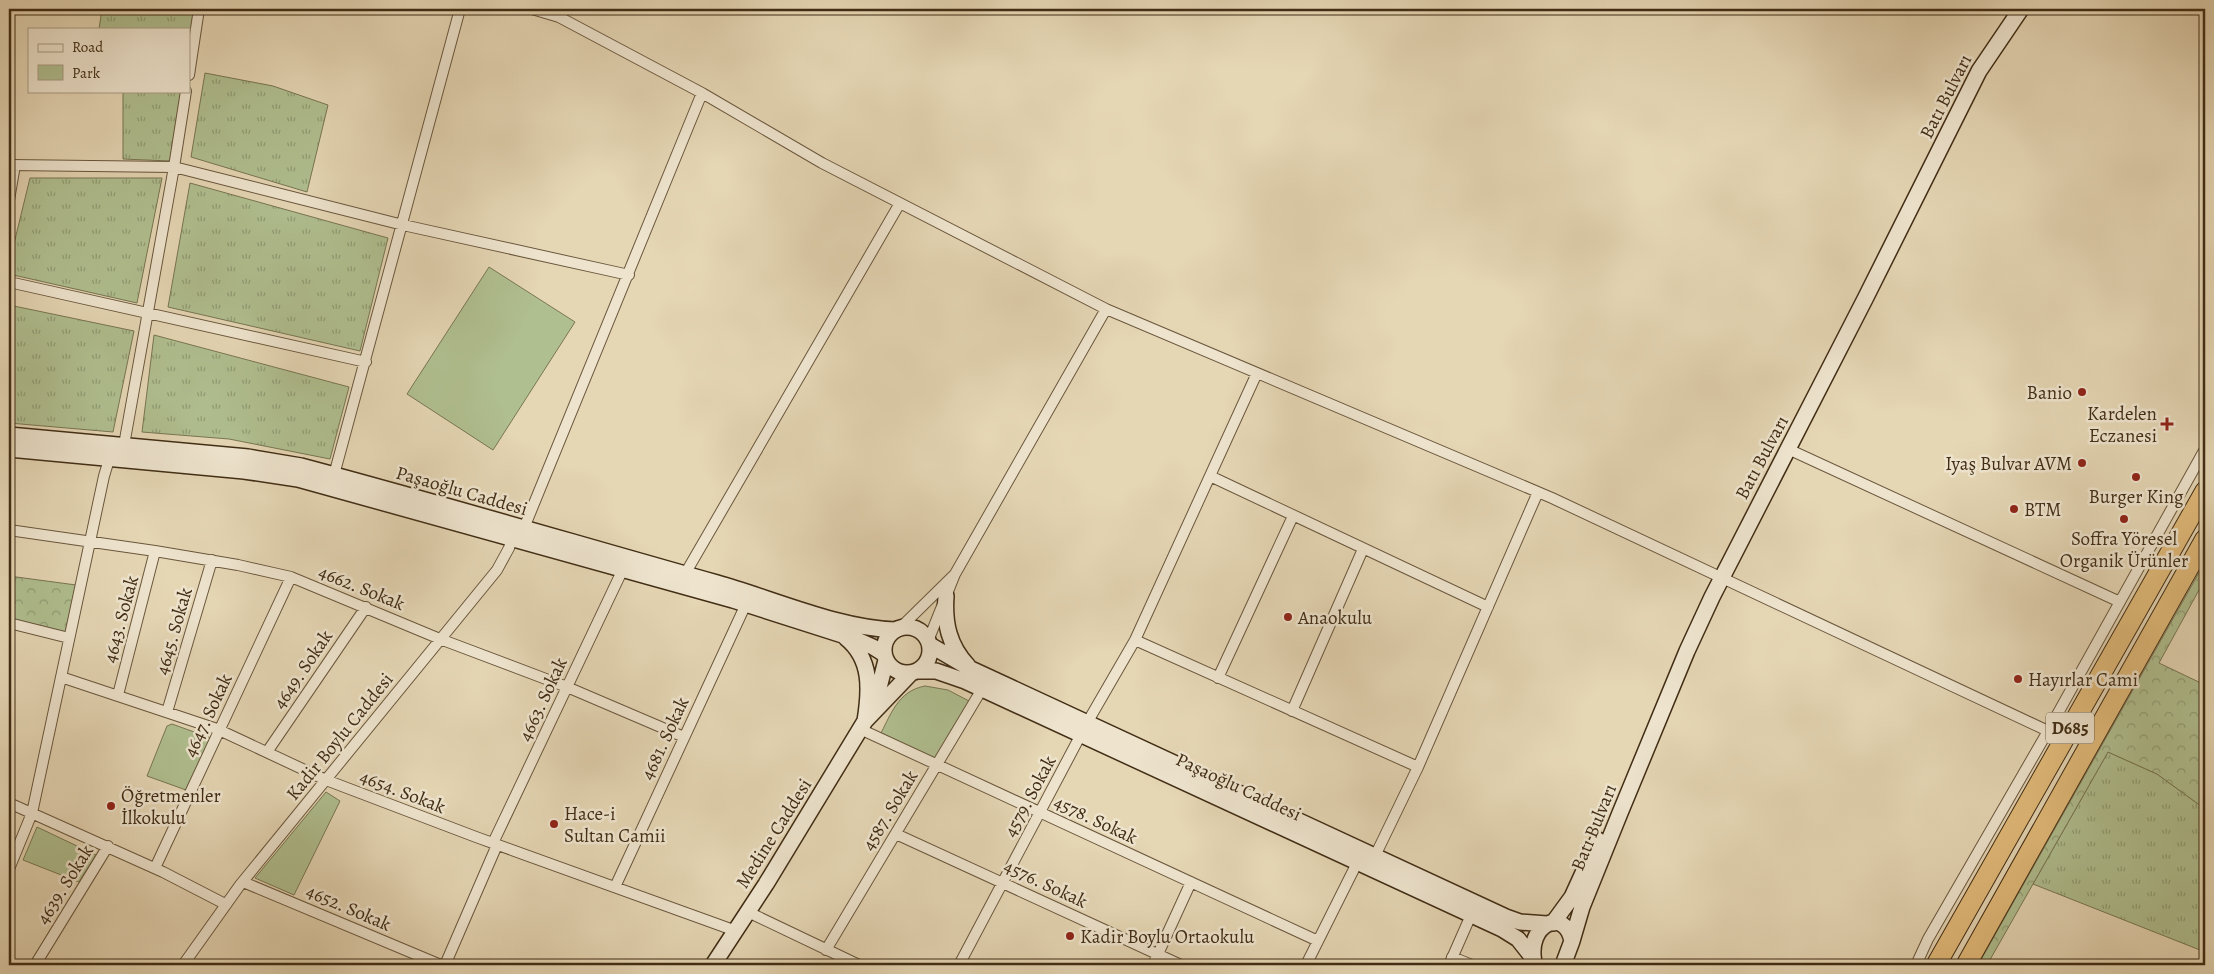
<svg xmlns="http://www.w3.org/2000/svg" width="2214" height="974" font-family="Alegreya,serif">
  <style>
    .grass { fill: url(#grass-tufts); stroke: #787652 }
    .forest { fill: url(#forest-crowns); stroke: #787652 }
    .park { fill: #b0bf90; stroke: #787652 }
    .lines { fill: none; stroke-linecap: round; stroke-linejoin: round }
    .street-casing { stroke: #6a573d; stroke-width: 12 }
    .secondary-casing { stroke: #412d15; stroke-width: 18 }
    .highway-casing { stroke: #412d15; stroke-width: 21 }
    .street { stroke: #eee4ce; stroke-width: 10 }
    .secondary { stroke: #eee4ce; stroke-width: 15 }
    .highway { stroke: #e2bb7a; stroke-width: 19 }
    .poi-dot { fill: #8f2418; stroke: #eee4ce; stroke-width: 2 }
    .labels { text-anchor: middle; stroke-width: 5; stroke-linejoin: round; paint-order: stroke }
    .shield { fill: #eee4ce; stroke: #75644c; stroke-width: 1 }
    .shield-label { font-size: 18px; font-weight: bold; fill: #412d15 }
    .street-label { font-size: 19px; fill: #412d15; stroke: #eee4ce }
    .poi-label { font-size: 19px; fill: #412d15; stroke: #eee4ce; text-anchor: start }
  </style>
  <defs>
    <pattern id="grass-tufts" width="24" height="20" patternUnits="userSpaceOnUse" patternTransform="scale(1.25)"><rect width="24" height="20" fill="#b0bf90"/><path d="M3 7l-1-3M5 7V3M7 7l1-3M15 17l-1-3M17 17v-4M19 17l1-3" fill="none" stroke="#919c74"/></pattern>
    <pattern id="forest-crowns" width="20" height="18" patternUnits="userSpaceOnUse" patternTransform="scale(1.25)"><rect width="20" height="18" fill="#b0bf90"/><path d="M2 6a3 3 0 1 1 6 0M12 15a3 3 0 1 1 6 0" fill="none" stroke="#919c74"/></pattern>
  </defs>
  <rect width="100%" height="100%" fill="#e5d6b4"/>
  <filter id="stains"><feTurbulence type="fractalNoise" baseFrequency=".004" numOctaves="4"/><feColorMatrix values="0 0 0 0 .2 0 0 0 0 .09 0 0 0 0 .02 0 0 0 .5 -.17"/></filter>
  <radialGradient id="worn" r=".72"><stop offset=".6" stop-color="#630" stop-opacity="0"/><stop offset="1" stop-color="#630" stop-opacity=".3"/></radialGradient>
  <path class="grass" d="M102 9H194L189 41V29H99Z
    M205 73 273 86 328 105 307 192 191 157Z
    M123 91H181L170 161 123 159Z
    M30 178H162L137 303 9 274V264Z
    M190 183 388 238 360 351 168 307Z
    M9 305 134 331 113 432 9 423Z
    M154 335 349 387 330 459 229 439 142 432Z
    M2108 752 2157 774 2205 809V952L2033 884Z"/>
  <path class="forest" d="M2205 562V579L2159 663 2205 685V809L2157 774 2108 752 1987 965H1978Z
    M9 576 76 585 65 633 9 619Z"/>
  <path class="park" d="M489 267 575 322 493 450 407 394Z
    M925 686 948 690 969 701 935 761 879 737C891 714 898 691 925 686Z
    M172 724 211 738 186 790 147 776 167 726Z
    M326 792 340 801 294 895 255 878Z
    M37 827 96 855 79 882 23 860Z"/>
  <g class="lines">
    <defs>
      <path id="street" d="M532 9 559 17 702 93 822 163 1106 309 1552 498 2048 731
        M189 75 199 9
        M186 91 174 167 403 225 629 275
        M9 165 174 167 124 445
        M9 200 15 165
        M9 282 366 362
        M1788 449 2120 602
        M334 475 460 9
        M1210 476 1488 607
        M524 528 702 93
        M9 530 155 551 238 565 291 577 440 639 567 687 684 737
        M685 574 900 203
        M955 574 1106 309
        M9 623 69 638
        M900 628 955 574 928 641
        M1135 640 1418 767
        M61 677 217 729 326 780 476 837 736 931
        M1218 678 1293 516
        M118 695 155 551
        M1292 711 1363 549
        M167 712 212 560
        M860 729 1318 941
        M267 752 366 607
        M9 803 163 872 225 904
        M896 834 1181 965
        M493 843 623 569
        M1375 856 1418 767 1538 492
        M155 868 291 577
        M9 869 32 813 104 476 111 453
        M243 882 441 965
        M615 887 746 604
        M748 912 859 965
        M826 950 982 689
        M1452 957 1472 965
        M35 965 108 846
        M183 965 240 885 497 570 509 548 514 532
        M445 965 497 845
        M959 965 1087 723 1135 640 1257 373
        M1153 965 1191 882
        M1306 965 1357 863
        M1449 965 1471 915
        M1916 965 1928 939 2048 731 2205 449"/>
      <path id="secondary" d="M9 435 248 457 301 466C440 503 578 544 717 583 774 599 837 628 896 630
        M9 449 244 471 298 479 733 600 855 639 873 647 884 654
        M946 596C944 623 949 646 968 666
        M884 650a23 23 0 1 1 46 0a23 23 0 1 1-46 0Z
        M930 645 971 669 1506 917 1520 922 1547 924
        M886 660 880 684 865 721 911 673
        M917 671H936L965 681 1502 929 1518 939 1533 958
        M1553 923 1572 897 1598 840
        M1572 941 1582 907 1620 813 1687 651 1712 597 1865 299 1979 71 2021 9
        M1534 962C1526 924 1565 906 1572 941L1563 965
        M713 965 766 884 865 721C870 690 872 659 846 638"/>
      <path id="highway" d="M1936 965 2205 491
        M1966 965 2205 539"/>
    </defs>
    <use href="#street" class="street-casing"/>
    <use href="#secondary" class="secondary-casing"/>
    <use href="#highway" class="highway-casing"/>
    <use href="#street" class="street"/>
    <use href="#secondary" class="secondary"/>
    <use href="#highway" class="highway"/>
  </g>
  <g class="poi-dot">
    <circle cx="2082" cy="392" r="5"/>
    <path d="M2164.5 416.5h5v5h5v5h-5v5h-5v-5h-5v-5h5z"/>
    <circle cx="2082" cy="463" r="5"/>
    <circle cx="2136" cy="477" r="5"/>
    <circle cx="2014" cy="509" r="5"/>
    <circle cx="2124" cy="519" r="5"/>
    <circle cx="1288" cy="617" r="5"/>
    <circle cx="2018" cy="679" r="5"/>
    <circle cx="111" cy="806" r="5"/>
    <circle cx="554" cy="824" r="5"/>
    <circle cx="1070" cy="936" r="5"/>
  </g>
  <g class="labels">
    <rect class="shield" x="2046" y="712.5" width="48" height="31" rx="4"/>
    <g class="shield-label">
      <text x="2070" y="734">D685</text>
    </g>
    <g class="street-label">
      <text transform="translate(1945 96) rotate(-63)" y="7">Batı Bulvarı</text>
      <text transform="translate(1761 457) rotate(-62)" y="7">Batı Bulvarı</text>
      <text transform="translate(462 490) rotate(16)" y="7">Paşaoğlu Caddesi</text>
      <text transform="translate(362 587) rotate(22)" y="7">4662. Sokak</text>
      <text transform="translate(120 619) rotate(-75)" y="7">4643. Sokak</text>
      <text transform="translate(173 631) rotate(-74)" y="7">4645. Sokak</text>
      <text transform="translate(302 669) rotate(-56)" y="7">4649. Sokak</text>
      <text transform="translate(542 699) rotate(-65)" y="7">4663. Sokak</text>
      <text transform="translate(207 715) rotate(-65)" y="7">4647. Sokak</text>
      <text transform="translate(339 736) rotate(-51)" y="7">Kadir Boylu Caddesi</text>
      <text transform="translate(664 738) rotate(-65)" y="7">4681. Sokak</text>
      <text transform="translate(1239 786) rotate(25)" y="7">Paşaoğlu Caddesi</text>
      <text transform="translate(403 791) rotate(21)" y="7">4654. Sokak</text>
      <text transform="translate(1029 796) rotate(-62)" y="7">4579. Sokak</text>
      <text transform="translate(889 810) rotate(-59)" y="7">4587. Sokak</text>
      <text transform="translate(1096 819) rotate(25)" y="7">4578. Sokak</text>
      <text transform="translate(1593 827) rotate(-68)" y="7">Batı Bulvarı</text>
      <text transform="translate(773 833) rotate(-58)" y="7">Medine Caddesi</text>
      <text transform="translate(1046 883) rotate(25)" y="7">4576. Sokak</text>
      <text transform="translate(64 884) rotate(-58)" y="7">4639. Sokak</text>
      <text transform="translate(349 907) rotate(23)" y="7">4652. Sokak</text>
    </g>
    <g class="poi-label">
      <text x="2072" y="399" text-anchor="end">Banio</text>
      <text x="2157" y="420" text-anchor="end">Kardelen<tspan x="2157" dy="22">Eczanesi</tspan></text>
      <text x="2072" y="470" text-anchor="end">Iyaş Bulvar AVM</text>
      <text x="2136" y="503" text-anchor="middle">Burger King</text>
      <text x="2024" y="516">BTM</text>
      <text x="2124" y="545" text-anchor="middle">Soffra Yöresel<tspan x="2124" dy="22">Organik Ürünler</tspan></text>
      <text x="1298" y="624">Anaokulu</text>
      <text x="2028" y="686">Hayırlar Cami</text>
      <text x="121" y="802">Öğretmenler<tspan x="121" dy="22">İlkokulu</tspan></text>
      <text x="564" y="820">Hace-i<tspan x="564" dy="22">Sultan Camii</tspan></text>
      <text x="1080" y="943">Kadir Boylu Ortaokulu</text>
    </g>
  </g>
  <rect width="2214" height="974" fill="none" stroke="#e5d6b4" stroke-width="30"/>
  <rect x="10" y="10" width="2194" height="954" fill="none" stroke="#412d15" stroke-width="2.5"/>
  <rect x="15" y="15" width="2184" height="944" fill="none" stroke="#412d15"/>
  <rect x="28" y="28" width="162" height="65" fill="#eee4ce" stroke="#a99b84"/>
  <rect x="38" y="44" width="25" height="8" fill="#eee4ce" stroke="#a99b84"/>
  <text x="72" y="52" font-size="15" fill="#412d15">Road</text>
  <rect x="38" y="65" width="25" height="15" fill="#b0bf90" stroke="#a99b84"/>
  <text x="72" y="78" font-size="15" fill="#412d15">Park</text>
  <rect width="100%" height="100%" filter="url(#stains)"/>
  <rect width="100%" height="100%" fill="url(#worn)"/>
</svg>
